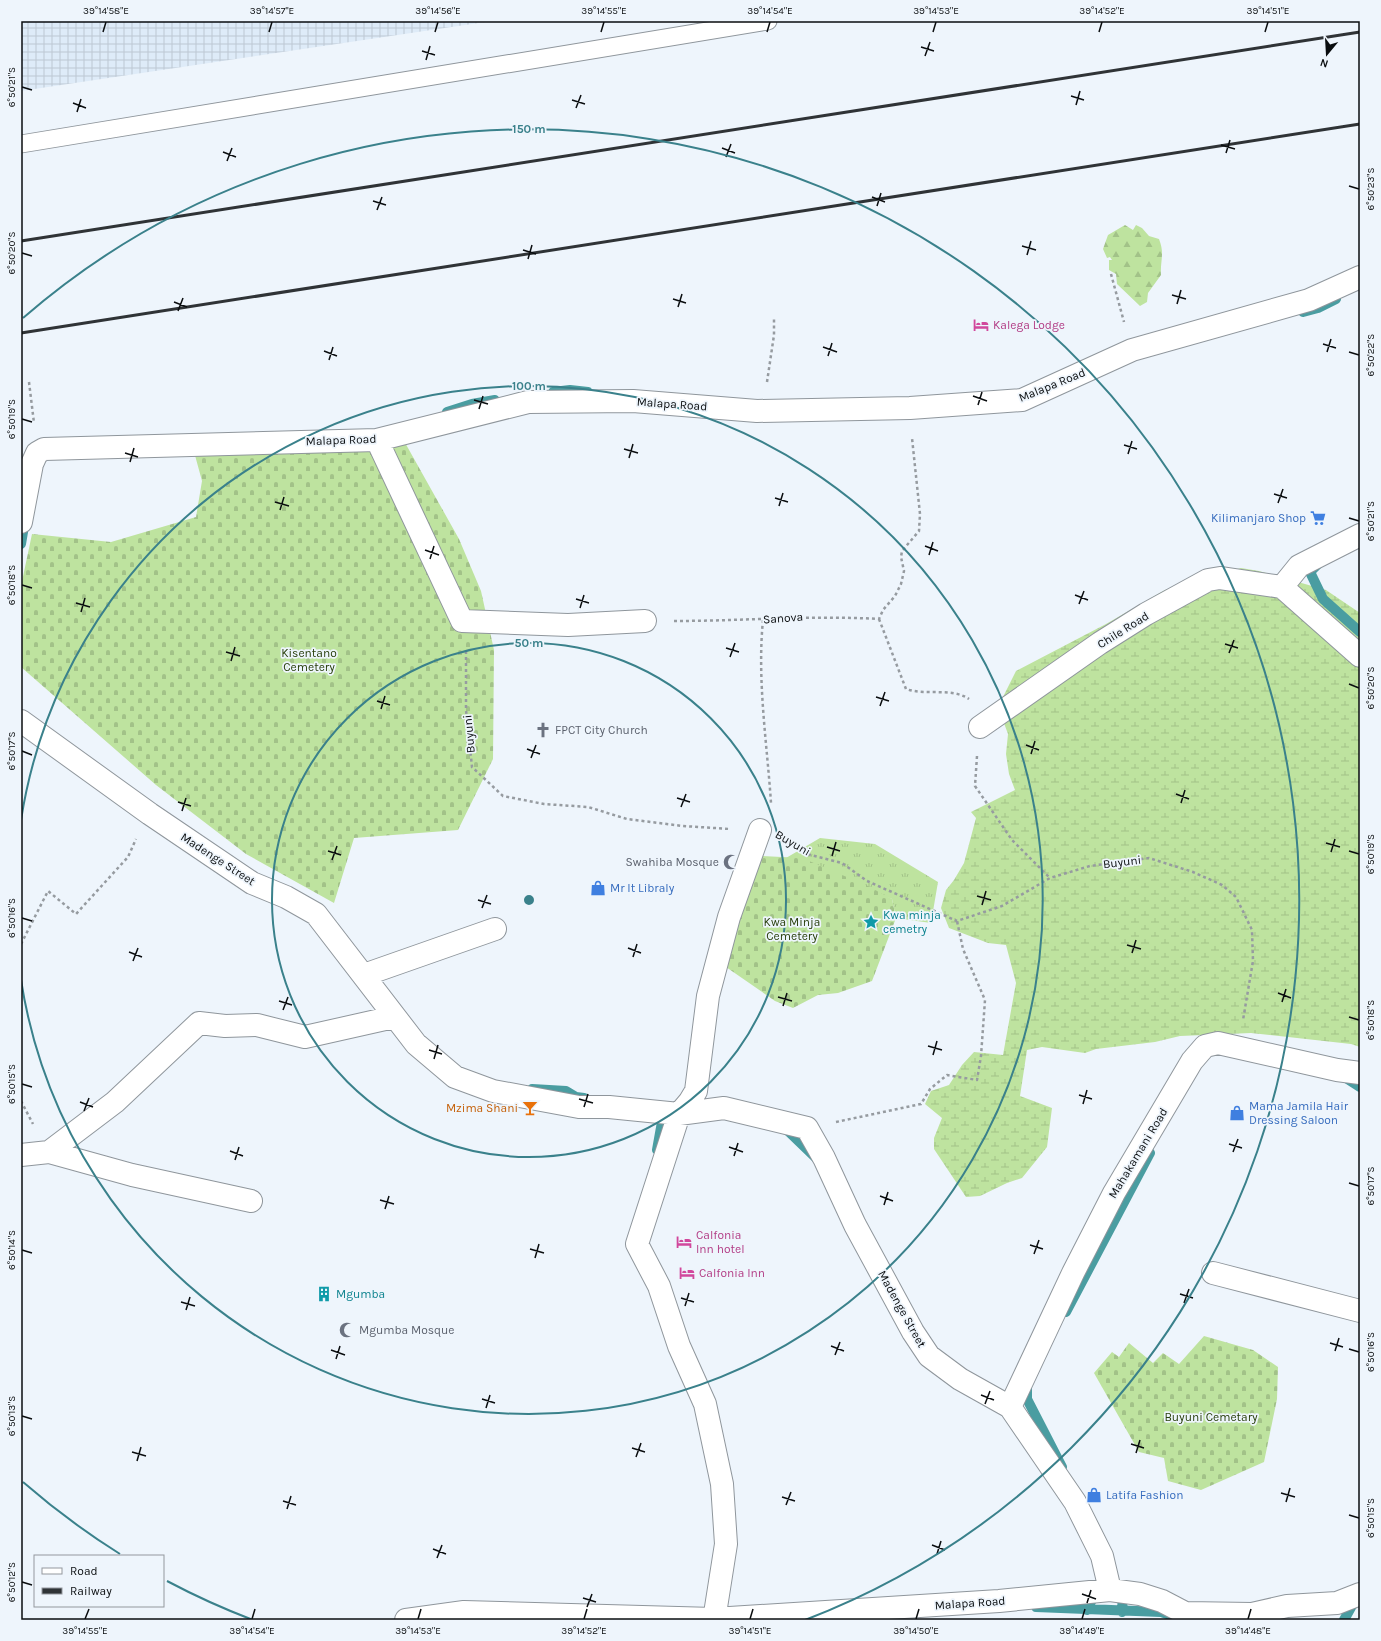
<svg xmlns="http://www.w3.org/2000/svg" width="1381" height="1641" font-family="Karla,sans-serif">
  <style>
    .industrial { fill: url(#industrial-grid) }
    .grass { fill: url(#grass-tufts) }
    .forest { fill: url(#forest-firs) }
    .wetland { fill: url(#wetland-marsh) }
    .cemetery { fill: url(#cemetery-stones) }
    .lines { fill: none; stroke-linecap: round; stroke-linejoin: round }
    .stream { stroke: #4a9da1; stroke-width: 10 }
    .lane-casing { stroke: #8f969c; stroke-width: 19 }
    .street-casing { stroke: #8f969c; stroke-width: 24 }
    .path { stroke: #969ba0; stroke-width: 2.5; stroke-dasharray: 3 3; stroke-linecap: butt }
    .lane { stroke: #fff; stroke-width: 17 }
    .street { stroke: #fff; stroke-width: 22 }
    .rail { stroke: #2f3336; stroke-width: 3 }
    .ticks { fill: none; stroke: #0a0d0f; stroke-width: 1.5 }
    .ring { fill: none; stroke: #3a818b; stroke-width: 2 }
    .labels { text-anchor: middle; stroke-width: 3.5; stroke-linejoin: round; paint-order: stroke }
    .hotel-label { font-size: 12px; fill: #b23c85; stroke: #eef5fc; text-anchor: start }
    .street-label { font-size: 12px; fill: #0a0d0f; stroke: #eef5fc }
    .shop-label { font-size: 12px; fill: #366cbe; stroke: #eef5fc; text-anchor: start }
    .park-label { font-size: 12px; fill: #283f0b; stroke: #eef5fc }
    .worship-label { font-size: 12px; fill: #5b616d; stroke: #eef5fc; text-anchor: start }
    .culture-label { font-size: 12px; fill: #0d838f; stroke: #eef5fc; text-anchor: start }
    .food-label { font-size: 12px; fill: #c56008; stroke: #eef5fc; text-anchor: end }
    .centre { fill: #3a818b; stroke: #eef5fc; stroke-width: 2 }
    .ring-label { font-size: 12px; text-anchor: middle; font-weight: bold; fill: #3a818b; stroke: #eef5fc; stroke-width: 3.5; stroke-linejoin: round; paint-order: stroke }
    .neatline { fill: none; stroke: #0a0d0f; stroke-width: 1.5 }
    .ticks-label { font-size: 10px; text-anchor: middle; fill: #0a0d0f }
  </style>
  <defs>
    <pattern id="industrial-grid" width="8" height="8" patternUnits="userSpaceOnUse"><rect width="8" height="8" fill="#deebf8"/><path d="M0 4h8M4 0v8" fill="none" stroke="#bdc8d3"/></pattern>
    <pattern id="grass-tufts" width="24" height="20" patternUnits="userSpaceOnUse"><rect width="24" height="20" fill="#bee39f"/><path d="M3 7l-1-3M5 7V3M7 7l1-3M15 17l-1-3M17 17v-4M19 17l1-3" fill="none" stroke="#a2c288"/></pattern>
    <pattern id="forest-firs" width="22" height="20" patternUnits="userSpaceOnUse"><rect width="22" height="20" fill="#bee39f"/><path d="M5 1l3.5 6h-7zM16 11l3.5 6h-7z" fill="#a2c288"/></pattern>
    <pattern id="wetland-marsh" width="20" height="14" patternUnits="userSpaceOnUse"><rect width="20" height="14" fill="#bee39f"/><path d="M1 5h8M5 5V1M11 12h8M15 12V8" fill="none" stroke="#a2c288"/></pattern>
    <pattern id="cemetery-stones" width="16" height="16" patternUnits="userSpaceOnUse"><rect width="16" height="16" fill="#bee39f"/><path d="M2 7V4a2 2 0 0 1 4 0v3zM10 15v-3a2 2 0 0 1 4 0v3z" fill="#a2c288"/></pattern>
  </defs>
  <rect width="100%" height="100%" fill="#eef5fc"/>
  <path class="industrial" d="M21 21H492L21 91Z"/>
  <path class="grass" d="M820 838 875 844 938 882 931 923 896 918 892 899 786 858Z"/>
  <path class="forest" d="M1125 225 1133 230 1136 225 1142 228 1149 236 1159 239C1165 254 1160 261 1161 275L1148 293 1147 302 1140 306 1117 284 1116 274 1109 270V260H1112L1110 257 1107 258 1103 249 1108 235Z"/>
  <path class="wetland" d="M1241 568 1259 571 1326 590 1360 613V1047L1351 1044 1251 1033 1180 1036 1155 1042 1096 1049 1085 1053 1042 1047 1027 1050 1020 1096 1052 1108 1047 1147 1022 1178 1007 1183 980 1196 966 1197 934 1149V1138L942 1118 925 1104 931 1091 949 1085 962 1065 974 1052 1003 1055 1016 983 1006 945 988 943 949 928 941 908 946 890 954 880 964 863 976 818 971 812 1015 790 1009 774 1006 754 1008 734 998 707 1016 671 1106 624 1165 590Z"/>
  <path class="cemetery" d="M399 432 459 539 481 591 494 650 493 759 458 830 354 838 334 903 246 854 156 785 21 667V586L32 534 111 542 196 517 202 481 193 448Z
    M761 856 802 858 868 886 892 899 896 918 872 981 838 993 818 995 793 1008 775 1001 726 967 721 909Z
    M1204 1336 1253 1350 1278 1367 1277 1399 1264 1462 1201 1490 1168 1481 1164 1458 1139 1452 1094 1373 1112 1352 1119 1357 1129 1343 1153 1363 1163 1353 1179 1364Z"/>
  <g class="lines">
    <path class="stream" d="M1303 312 1318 308 1336 299
      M553 392 570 390 588 392
      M447 412 472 404 495 400
      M21 544 25 520
      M1319 563 1310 572 1323 599 1360 632
      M1343 1076 1360 1087
      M532 1089 566 1091 576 1097 584 1098
      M782 1128 787 1130 816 1158
      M657 1150 662 1122 673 1117
      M1066 1312 1150 1153
      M1027 1384V1399L1062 1467
      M1036 1607 1161 1612 1173 1616
      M1087 1610 1096 1591
      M1122 1612 1123 1591
      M1344 1620 1355 1600"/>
    <defs>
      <path id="lane" d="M21 144 768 21"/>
      <path id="street" d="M377 440 462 621 568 625 645 621
        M21 522 32 464 37 453 44 449 377 440 528 402 633 401 757 411 910 408 1022 400 1132 350 1309 300 1360 277
        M1282 587 1299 566 1360 535
        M21 721 150 814 252 883 286 897 316 914 416 1044 455 1077 493 1091 579 1107H609L679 1114 724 1108 807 1128 824 1158 855 1225 913 1332 929 1356 960 1379 1010 1407 1075 1502 1102 1556 1110 1590
        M980 727 1100 643 1146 614 1208 580 1220 578 1282 587 1360 656
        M364 975 495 929
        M49 1152 132 1175 251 1201
        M21 1155 49 1152 115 1102 199 1023 225 1026 257 1025 305 1037 394 1017
        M1213 1273 1360 1311
        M1010 1407 1073 1273 1114 1193 1192 1061 1205 1046 1218 1043 1337 1070 1360 1073
        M1185 1613 1252 1614 1287 1606 1337 1603 1360 1594
        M406 1620 464 1612 714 1619 999 1601 1110 1590 1140 1594 1162 1601 1185 1613 1191 1620
        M714 1620 726 1544 722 1484 705 1404 679 1346 659 1286 637 1244 679 1114 690 1101 696 1091 708 996 729 917 760 830"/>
    </defs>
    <use href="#lane" class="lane-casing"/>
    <use href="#street" class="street-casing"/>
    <path class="path" d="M1111 274 1124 322
      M29 382 34 423
      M767 382 774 335V319
      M879 619 906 689C926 696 951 687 969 699
      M763 620C757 680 767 743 771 803
      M674 621C742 621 811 615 879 619L883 610 895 596 901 584 904 571 901 557 902 551 919 531 920 514 912 438
      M466 651V710L472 767 503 796 544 804 588 807 627 819 683 826 730 829
      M977 756 975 786 1012 840 1050 878
      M788 841 807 854 842 863 867 881 957 921 1002 906 1050 878 1090 866 1149 858 1193 872 1222 885 1236 897 1252 930 1253 961 1243 1020
      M21 944 48 891 76 914 128 857 136 839
      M21 1101 33 1124
      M836 1122 921 1104 930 1089 947 1075 977 1080 981 1056 985 1000 963 949 957 921"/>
    <use href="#lane" class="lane"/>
    <use href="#street" class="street"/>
    <path class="rail" d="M21 241 1360 32
      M21 333 1360 124"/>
  </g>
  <path class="ticks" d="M103 32 106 22M269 32 272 22M435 32 438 22M601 32 604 22M767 32 770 22M933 32 936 22M1099 32 1102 22M1265 32 1268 22M921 47 934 51M422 51 435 55M925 56 930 42M426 60 430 46M22 87 32 90M1071 96 1084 100M572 100 585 104M73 103 86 108M1076 105 1080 91M576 108 581 95M77 112 81 99M1221 145 1235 149M722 148 735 153M223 152 236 157M1226 153 1230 140M726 157 731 144M227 161 232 148M1349 186 1359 189M872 197 885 202M373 201 386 205M877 206 881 193M377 210 382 197M1022 246 1036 250M523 250 536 254M22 253 32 256M1027 255 1031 241M528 259 532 245M1172 295 1186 299M673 299 686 303M174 302 187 307M1177 304 1181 290M678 307 682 294M178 311 183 298M1323 344 1336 348M823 347 837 352M324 351 337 356M1327 352 1331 339M1349 352 1359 355M828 356 832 343M329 360 333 347M973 396 987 401M474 400 488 404M978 405 982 392M479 409 483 396M22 419 32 422M1124 445 1137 449M624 449 638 453M125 453 138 457M1128 454 1132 441M629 458 633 444M130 462 134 448M1274 494 1287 498M775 498 788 502M275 502 289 506M1278 503 1283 489M779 506 783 493M280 510 284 497M1349 518 1359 521M925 546 938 551M425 550 439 555M929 555 933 542M430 559 434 546M22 585 32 588M1075 595 1088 600M576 599 589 603M76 603 90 607M1079 604 1084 591M580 608 584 595M81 612 85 598M1225 644 1238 648M726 648 739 652M226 652 240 656M1229 653 1234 640M730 657 735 643M231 661 235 647M1349 684 1359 688M876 697 889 701M377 701 390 705M880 706 885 692M381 709 385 696M1026 745 1039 750M527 749 540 754M22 751 32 755M1031 754 1035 741M531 758 536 745M1176 794 1189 799M677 798 690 802M178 802 191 806M1181 803 1185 790M681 807 686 794M182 811 186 798M1326 843 1340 847M827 847 840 851M328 851 341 855M1349 851 1359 854M1331 852 1335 839M832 856 836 842M332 860 337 846M977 896 991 900M478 900 491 904M982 905 986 891M482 908 487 895M22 918 32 921M1127 945 1141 949M628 948 641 953M129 952 142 957M1132 953 1136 940M633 957 637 944M133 961 138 948M1278 993 1291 998M778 997 792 1001M279 1001 292 1005M1282 1002 1286 989M783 1006 787 993M283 1010 288 997M1349 1017 1359 1020M928 1046 942 1050M429 1050 442 1054M933 1055 937 1041M434 1059 438 1045M22 1084 32 1087M1079 1095 1092 1099M579 1099 593 1103M80 1102 93 1107M1083 1104 1087 1090M584 1107 588 1094M84 1111 89 1098M1229 1144 1242 1148M729 1147 743 1152M230 1151 243 1156M1233 1152 1238 1139M734 1156 738 1143M235 1160 239 1147M1349 1183 1359 1186M880 1196 893 1201M380 1200 394 1204M884 1205 888 1192M385 1209 389 1196M1030 1245 1043 1249M530 1249 544 1253M22 1250 32 1253M1034 1254 1039 1240M535 1258 539 1244M1180 1294 1193 1298M681 1298 694 1302M181 1302 195 1306M1184 1303 1189 1289M685 1306 689 1293M186 1310 190 1297M1330 1343 1343 1347M831 1346 844 1351M1349 1349 1359 1352M331 1350 345 1355M1335 1351 1339 1338M835 1355 840 1342M336 1359 340 1346M981 1395 994 1400M482 1399 495 1403M985 1404 990 1391M486 1408 490 1395M22 1416 32 1419M1131 1444 1144 1448M632 1448 645 1452M132 1452 146 1456M1136 1453 1140 1440M636 1457 641 1443M137 1461 141 1447M1281 1493 1295 1497M782 1497 795 1501M283 1501 296 1505M1286 1502 1290 1488M786 1505 791 1492M287 1509 291 1496M1349 1515 1359 1518M932 1545 945 1550M433 1549 446 1554M937 1554 941 1541M437 1558 442 1545M22 1582 32 1585M1082 1594 1096 1599M583 1598 596 1602M1087 1603 1091 1590M587 1607 592 1594M85 1619 89 1609M252 1619 255 1609M418 1619 421 1609M584 1619 587 1609M750 1619 753 1609M916 1619 919 1609M1082 1619 1085 1609M1248 1619 1251 1609"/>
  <g class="ring">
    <circle cx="529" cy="900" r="257"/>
    <path d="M21 820A514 514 0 1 1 21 980"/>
    <path d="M253 1620A771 771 0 0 1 167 1581M120 1554A771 771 0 0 1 23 1482M23 318A771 771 0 1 1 805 1620"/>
  </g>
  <defs>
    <symbol id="hotel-bare" viewBox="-9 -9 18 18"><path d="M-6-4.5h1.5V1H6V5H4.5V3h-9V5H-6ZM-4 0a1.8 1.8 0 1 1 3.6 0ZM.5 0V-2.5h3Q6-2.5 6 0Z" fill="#d1479c" stroke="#eef5fc" stroke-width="2.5" paint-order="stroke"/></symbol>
    <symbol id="supermarket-bare" viewBox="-9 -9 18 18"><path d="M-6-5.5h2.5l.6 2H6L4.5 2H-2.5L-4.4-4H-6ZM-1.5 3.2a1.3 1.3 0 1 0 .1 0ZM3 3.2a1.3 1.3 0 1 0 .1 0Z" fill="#3f7fe0" stroke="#eef5fc" stroke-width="2.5" paint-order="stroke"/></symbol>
    <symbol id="church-bare" viewBox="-9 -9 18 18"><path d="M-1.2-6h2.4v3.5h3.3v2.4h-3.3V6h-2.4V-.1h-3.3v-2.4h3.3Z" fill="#6b7280" stroke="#eef5fc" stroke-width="2.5" paint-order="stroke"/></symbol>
    <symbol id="mosque-bare" viewBox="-9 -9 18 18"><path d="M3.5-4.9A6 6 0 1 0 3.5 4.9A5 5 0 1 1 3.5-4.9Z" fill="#6b7280" stroke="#eef5fc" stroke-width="2.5" paint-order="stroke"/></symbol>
    <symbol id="shop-bare" viewBox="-9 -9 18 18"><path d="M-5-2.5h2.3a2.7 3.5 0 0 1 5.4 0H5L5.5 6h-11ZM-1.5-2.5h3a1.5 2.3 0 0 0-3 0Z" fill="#3f7fe0" stroke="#eef5fc" stroke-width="2.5" paint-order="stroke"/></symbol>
    <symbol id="sight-bare" viewBox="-9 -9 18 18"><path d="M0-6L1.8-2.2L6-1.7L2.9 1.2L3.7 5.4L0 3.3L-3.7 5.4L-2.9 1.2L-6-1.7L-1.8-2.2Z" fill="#0f9aa8" stroke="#eef5fc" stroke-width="2.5" paint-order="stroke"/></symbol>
    <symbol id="bar-bare" viewBox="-9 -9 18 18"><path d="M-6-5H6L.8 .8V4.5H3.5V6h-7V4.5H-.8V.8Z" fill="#e8710a" stroke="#eef5fc" stroke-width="2.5" paint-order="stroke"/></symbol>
    <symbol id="building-bare" viewBox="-9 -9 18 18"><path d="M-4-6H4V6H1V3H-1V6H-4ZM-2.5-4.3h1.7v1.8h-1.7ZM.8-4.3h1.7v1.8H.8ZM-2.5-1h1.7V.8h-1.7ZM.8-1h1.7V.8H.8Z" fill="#0f9aa8" stroke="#eef5fc" stroke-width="2.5" paint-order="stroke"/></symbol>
  </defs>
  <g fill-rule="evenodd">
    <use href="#hotel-bare" x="970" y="314" width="22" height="22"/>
    <use href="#supermarket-bare" x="1307" y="507" width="22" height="22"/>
    <use href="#church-bare" x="532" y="719" width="22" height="22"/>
    <use href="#mosque-bare" x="720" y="851" width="22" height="22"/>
    <use href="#shop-bare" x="587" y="877" width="22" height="22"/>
    <use href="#sight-bare" x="860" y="911" width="22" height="22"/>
    <use href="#bar-bare" x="519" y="1097" width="22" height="22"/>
    <use href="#shop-bare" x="1226" y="1102" width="22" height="22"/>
    <use href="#hotel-bare" x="673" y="1231" width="22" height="22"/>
    <use href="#hotel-bare" x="676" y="1262" width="22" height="22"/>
    <use href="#building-bare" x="313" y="1283" width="22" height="22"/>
    <use href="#mosque-bare" x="336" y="1319" width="22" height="22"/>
    <use href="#shop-bare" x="1083" y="1484" width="22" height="22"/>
  </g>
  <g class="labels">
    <g class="hotel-label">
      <text x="993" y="329">Kalega Lodge</text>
      <text x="696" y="1239">Calfonia<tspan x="696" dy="14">Inn hotel</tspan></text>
      <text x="699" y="1277">Calfonia Inn</text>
    </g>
    <g class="street-label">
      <text transform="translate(1052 385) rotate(-22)" y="4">Malapa Road</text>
      <text transform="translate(672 404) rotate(4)" y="4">Malapa Road</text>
      <text transform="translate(341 440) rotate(-2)" y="4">Malapa Road</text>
      <text transform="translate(783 618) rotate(-4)" y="4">Sanova</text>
      <text transform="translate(1123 630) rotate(-32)" y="4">Chile Road</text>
      <text transform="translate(469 734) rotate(-95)" y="4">Buyuni</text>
      <text transform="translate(793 843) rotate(30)" y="4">Buyuni</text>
      <text transform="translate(218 859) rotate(33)" y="4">Madenge Street</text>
      <text transform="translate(1122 862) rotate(-7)" y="4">Buyuni</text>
      <text transform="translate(1138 1153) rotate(-59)" y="4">Mahakamani Road</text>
      <text transform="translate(902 1309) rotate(61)" y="4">Madenge Street</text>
      <text transform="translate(970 1603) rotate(-4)" y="4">Malapa Road</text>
    </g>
    <g class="shop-label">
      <text x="1306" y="522" text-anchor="end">Kilimanjaro Shop</text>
      <text x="610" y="892">Mr It Libraly</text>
      <text x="1249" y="1110">Mama Jamila Hair<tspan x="1249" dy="14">Dressing Saloon</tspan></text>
      <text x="1106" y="1499">Latifa Fashion</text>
    </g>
    <g class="park-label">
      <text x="309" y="657">Kisentano<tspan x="309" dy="14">Cemetery</tspan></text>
      <text x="792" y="926">Kwa Minja<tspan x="792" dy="14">Cemetery</tspan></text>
      <text x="1211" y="1421">Buyuni Cemetary</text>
    </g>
    <g class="worship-label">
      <text x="555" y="734">FPCT City Church</text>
      <text x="719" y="866" text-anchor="end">Swahiba Mosque</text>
      <text x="359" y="1334">Mgumba Mosque</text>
    </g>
    <g class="culture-label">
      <text x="883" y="919">Kwa minja<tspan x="883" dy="14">cemetry</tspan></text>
      <text x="336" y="1298">Mgumba</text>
    </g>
    <g class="food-label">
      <text x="518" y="1112">Mzima Shani</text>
    </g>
  </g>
  <circle cx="529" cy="900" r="6" class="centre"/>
  <g class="ring-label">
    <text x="529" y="133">150 m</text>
    <text x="529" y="390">100 m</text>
    <text x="529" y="647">50 m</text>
  </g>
  <rect width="1381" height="1641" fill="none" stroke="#eef5fc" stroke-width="44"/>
  <rect x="34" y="1555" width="130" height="52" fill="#eef5fc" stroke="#93989d"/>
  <rect x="42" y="1568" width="20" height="6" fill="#ffffff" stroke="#93989d"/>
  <text x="70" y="1575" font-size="12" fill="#0a0d0f">Road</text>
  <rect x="42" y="1588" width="20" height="6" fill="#2f3336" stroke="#93989d"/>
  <text x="70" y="1595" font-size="12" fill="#0a0d0f">Railway</text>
  <g transform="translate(1327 54) rotate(198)" stroke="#eef5fc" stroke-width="3" paint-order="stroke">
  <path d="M0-3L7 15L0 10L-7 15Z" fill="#0a0d0f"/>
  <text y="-6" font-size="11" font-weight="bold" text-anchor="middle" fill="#0a0d0f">N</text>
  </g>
  <rect x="22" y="22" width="1337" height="1597" class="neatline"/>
  <g class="ticks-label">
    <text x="106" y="14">39°14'58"E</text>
    <text x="272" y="14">39°14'57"E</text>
    <text x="438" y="14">39°14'56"E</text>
    <text x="604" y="14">39°14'55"E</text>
    <text x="770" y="14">39°14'54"E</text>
    <text x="936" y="14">39°14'53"E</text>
    <text x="1102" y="14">39°14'52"E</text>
    <text x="1268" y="14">39°14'51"E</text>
    <text transform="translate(11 87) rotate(-90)" y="4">6°50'21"S</text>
    <text transform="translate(1370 189) rotate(-90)" y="4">6°50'23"S</text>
    <text transform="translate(11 253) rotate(-90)" y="4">6°50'20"S</text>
    <text transform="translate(1370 355) rotate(-90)" y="4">6°50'22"S</text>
    <text transform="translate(11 419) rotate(-90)" y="4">6°50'19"S</text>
    <text transform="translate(1370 521) rotate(-90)" y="4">6°50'21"S</text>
    <text transform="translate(11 585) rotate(-90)" y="4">6°50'18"S</text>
    <text transform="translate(1370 688) rotate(-90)" y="4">6°50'20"S</text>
    <text transform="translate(11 751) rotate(-90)" y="4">6°50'17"S</text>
    <text transform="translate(1370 854) rotate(-90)" y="4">6°50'19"S</text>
    <text transform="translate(11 918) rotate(-90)" y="4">6°50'16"S</text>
    <text transform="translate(1370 1020) rotate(-90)" y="4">6°50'18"S</text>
    <text transform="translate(11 1084) rotate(-90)" y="4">6°50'15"S</text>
    <text transform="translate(1370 1186) rotate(-90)" y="4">6°50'17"S</text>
    <text transform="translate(11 1250) rotate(-90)" y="4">6°50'14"S</text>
    <text transform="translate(1370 1352) rotate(-90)" y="4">6°50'16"S</text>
    <text transform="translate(11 1416) rotate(-90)" y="4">6°50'13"S</text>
    <text transform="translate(1370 1518) rotate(-90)" y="4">6°50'15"S</text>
    <text transform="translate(11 1582) rotate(-90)" y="4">6°50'12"S</text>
    <text x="85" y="1634">39°14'55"E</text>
    <text x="252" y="1634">39°14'54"E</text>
    <text x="418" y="1634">39°14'53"E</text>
    <text x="584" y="1634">39°14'52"E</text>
    <text x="750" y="1634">39°14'51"E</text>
    <text x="916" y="1634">39°14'50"E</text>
    <text x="1082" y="1634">39°14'49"E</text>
    <text x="1248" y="1634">39°14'48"E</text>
  </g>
</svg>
